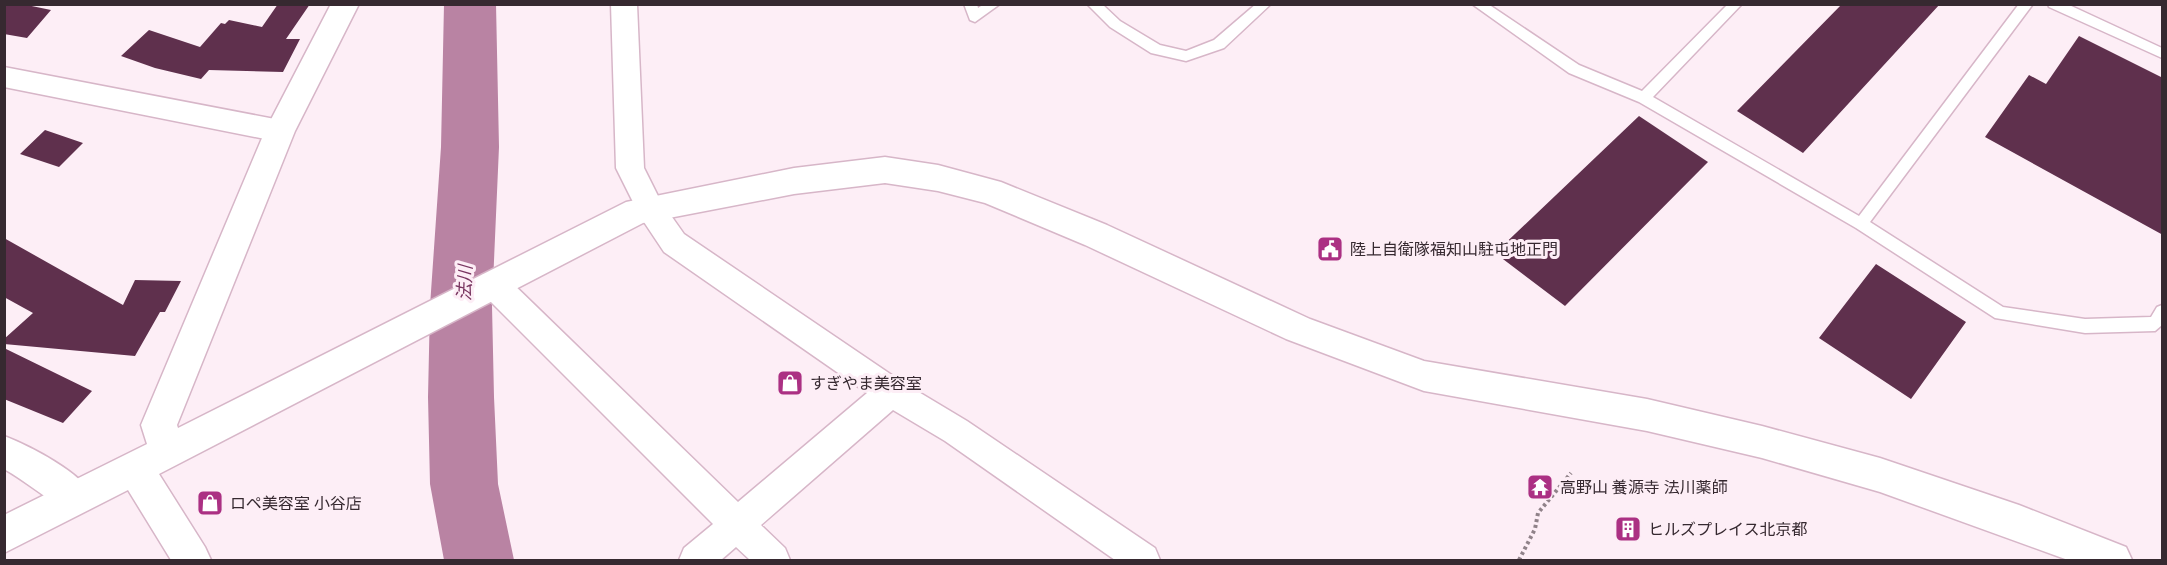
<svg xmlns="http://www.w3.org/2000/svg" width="2167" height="565" font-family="'Fira Sans Condensed','Noto Sans JP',sans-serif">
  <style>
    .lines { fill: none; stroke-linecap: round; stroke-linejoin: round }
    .river { fill: #b983a3; fill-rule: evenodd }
    .building { fill: #5f304d }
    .service-casing { stroke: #d7b6c8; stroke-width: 3 }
    .minor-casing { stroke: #d7b6c8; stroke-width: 3 }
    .tertiary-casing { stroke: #d7b6c8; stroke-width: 3 }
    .path { stroke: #908289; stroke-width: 4; stroke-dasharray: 3 3; stroke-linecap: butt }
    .service { fill: #fff; fill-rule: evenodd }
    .minor { fill: #fff; fill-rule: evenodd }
    .tertiary { fill: #fff; fill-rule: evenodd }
    .labels { text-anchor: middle; stroke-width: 6; stroke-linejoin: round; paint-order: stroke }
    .poi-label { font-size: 16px; fill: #362930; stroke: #fdeef6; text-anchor: start }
    .water-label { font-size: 18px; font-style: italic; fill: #793560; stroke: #fdeef6 }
  </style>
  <rect width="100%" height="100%" fill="#fdeef6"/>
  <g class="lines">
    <path class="river" d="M444 4H496L499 147 492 306 494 397 498 484 514 560H444L430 484 428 397 430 306 441 147Z"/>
  </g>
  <path class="building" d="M4 4H22L51 10 27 38 4 34Z
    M278 4H310L286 39H300L283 72 209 70 201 79 155 68 121 56 149 30 200 47 221 23 225 24 229 20 262 27Z
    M1842 4H1940L1803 153 1737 111Z
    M2079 36 2163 78V235L1985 137 2029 75 2046 84Z
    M1639 116 1708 162 1565 306 1495 253Z
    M45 130 83 143 59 167 20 154Z
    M4 238 123 305 135 280 181 281 165 312H160L135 356 4 344V339L33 313 4 297Z
    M1876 264 1966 322 1911 399 1819 338Z
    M4 348 92 391 63 423 4 399Z"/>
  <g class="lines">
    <defs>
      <path id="service" d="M964 4H977L978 8 984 4H1000L975 22 970 20Z
        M1087 4H1102L1120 21 1160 45 1186 51 1214 40 1256 4H1271L1224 48 1186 61 1151 53 1110 27Z
        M1472 4H1488L1579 65 1642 91 1728 4H1742L1653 97 1859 216 2019 4H2033L1870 222 2003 307 2085 319 2151 317 2157 307 2162 305V325L2155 331 2085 333 1995 318 1856 228 1639 102 1569 73Z
        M2048 4H2067L2162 48V58L2049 7Z"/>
      <path id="minor" d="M611 4H637L644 168 660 200 684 234 902 382 967 421 1155 548 1160 560H1115L945 441 893 410 761 525 785 548 790 560H750L736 547 721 560H679L684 548 713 524 482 293 478 284 482 275 493 271 504 275 738 502 867 393 664 252 640 216 616 168Z
        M4 67 280 120 290 123 294 131 290 139 280 142 4 87Z
        M4 436C30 446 83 473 94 498L89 509 77 514C51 504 29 483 4 469Z"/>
      <path id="tertiary" d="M331 4H359L295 131 177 425 178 428 626 202 794 168 885 157 938 165 1001 182 1107 225 1310 319 1424 361 1647 399 1762 426 1880 458 2019 505 2126 547 2132 560H2068L1880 492 1762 458 1647 431 1424 391 1286 339 1085 245 985 203 938 191 885 183 794 194 643 223 159 474 205 547 211 560H171L128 490 4 553V515L147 444 141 425 265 131Z"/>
    </defs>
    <use href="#service" class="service-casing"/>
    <use href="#minor" class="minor-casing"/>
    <use href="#tertiary" class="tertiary-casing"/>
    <path class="path" d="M1519 560 1535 529 1538 513 1571 473"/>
    <use href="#service" class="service"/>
    <use href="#minor" class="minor"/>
    <use href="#tertiary" class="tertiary"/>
  </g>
  <defs>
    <symbol id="civic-square" viewBox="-11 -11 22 22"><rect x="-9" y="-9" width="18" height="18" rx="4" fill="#ab3083" stroke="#fdeef6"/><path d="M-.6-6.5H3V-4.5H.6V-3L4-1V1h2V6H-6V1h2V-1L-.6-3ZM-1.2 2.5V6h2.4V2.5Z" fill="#fff"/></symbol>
    <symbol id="shop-square" viewBox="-11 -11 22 22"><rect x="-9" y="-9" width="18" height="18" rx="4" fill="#ab3083" stroke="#fdeef6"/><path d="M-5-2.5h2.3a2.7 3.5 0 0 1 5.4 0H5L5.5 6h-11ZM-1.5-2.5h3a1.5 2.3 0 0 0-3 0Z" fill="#fff"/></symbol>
    <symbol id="temple-square" viewBox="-11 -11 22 22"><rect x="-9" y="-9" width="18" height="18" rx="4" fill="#ab3083" stroke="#fdeef6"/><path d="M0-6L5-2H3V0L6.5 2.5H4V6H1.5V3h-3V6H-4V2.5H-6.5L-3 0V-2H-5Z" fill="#fff"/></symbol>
    <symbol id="building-square" viewBox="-11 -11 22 22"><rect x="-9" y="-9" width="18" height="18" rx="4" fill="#ab3083" stroke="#fdeef6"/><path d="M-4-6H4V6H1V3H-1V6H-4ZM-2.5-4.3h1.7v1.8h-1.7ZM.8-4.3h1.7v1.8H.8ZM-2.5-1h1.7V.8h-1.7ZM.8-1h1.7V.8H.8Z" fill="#fff"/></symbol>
  </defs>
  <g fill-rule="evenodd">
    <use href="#civic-square" x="1315" y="234" width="30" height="30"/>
    <use href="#shop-square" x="775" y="368" width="30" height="30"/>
    <use href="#temple-square" x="1525" y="472" width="30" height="30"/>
    <use href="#shop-square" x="195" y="488" width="30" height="30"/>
    <use href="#building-square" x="1613" y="514" width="30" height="30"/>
  </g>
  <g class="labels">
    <g class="poi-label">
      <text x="1350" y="255">陸上自衛隊福知山駐屯地正門</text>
      <text x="810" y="389">すぎやま美容室</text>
      <text x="1560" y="493">高野山 養源寺 法川薬師</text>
      <text x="230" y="509">ロペ美容室 小谷店</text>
      <text x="1648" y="535">ヒルズプレイス北京都</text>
    </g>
    <g class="water-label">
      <text transform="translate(465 283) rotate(-88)" y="6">法川</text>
    </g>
  </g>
  <rect width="2167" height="565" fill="none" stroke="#362930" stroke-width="12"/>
</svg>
